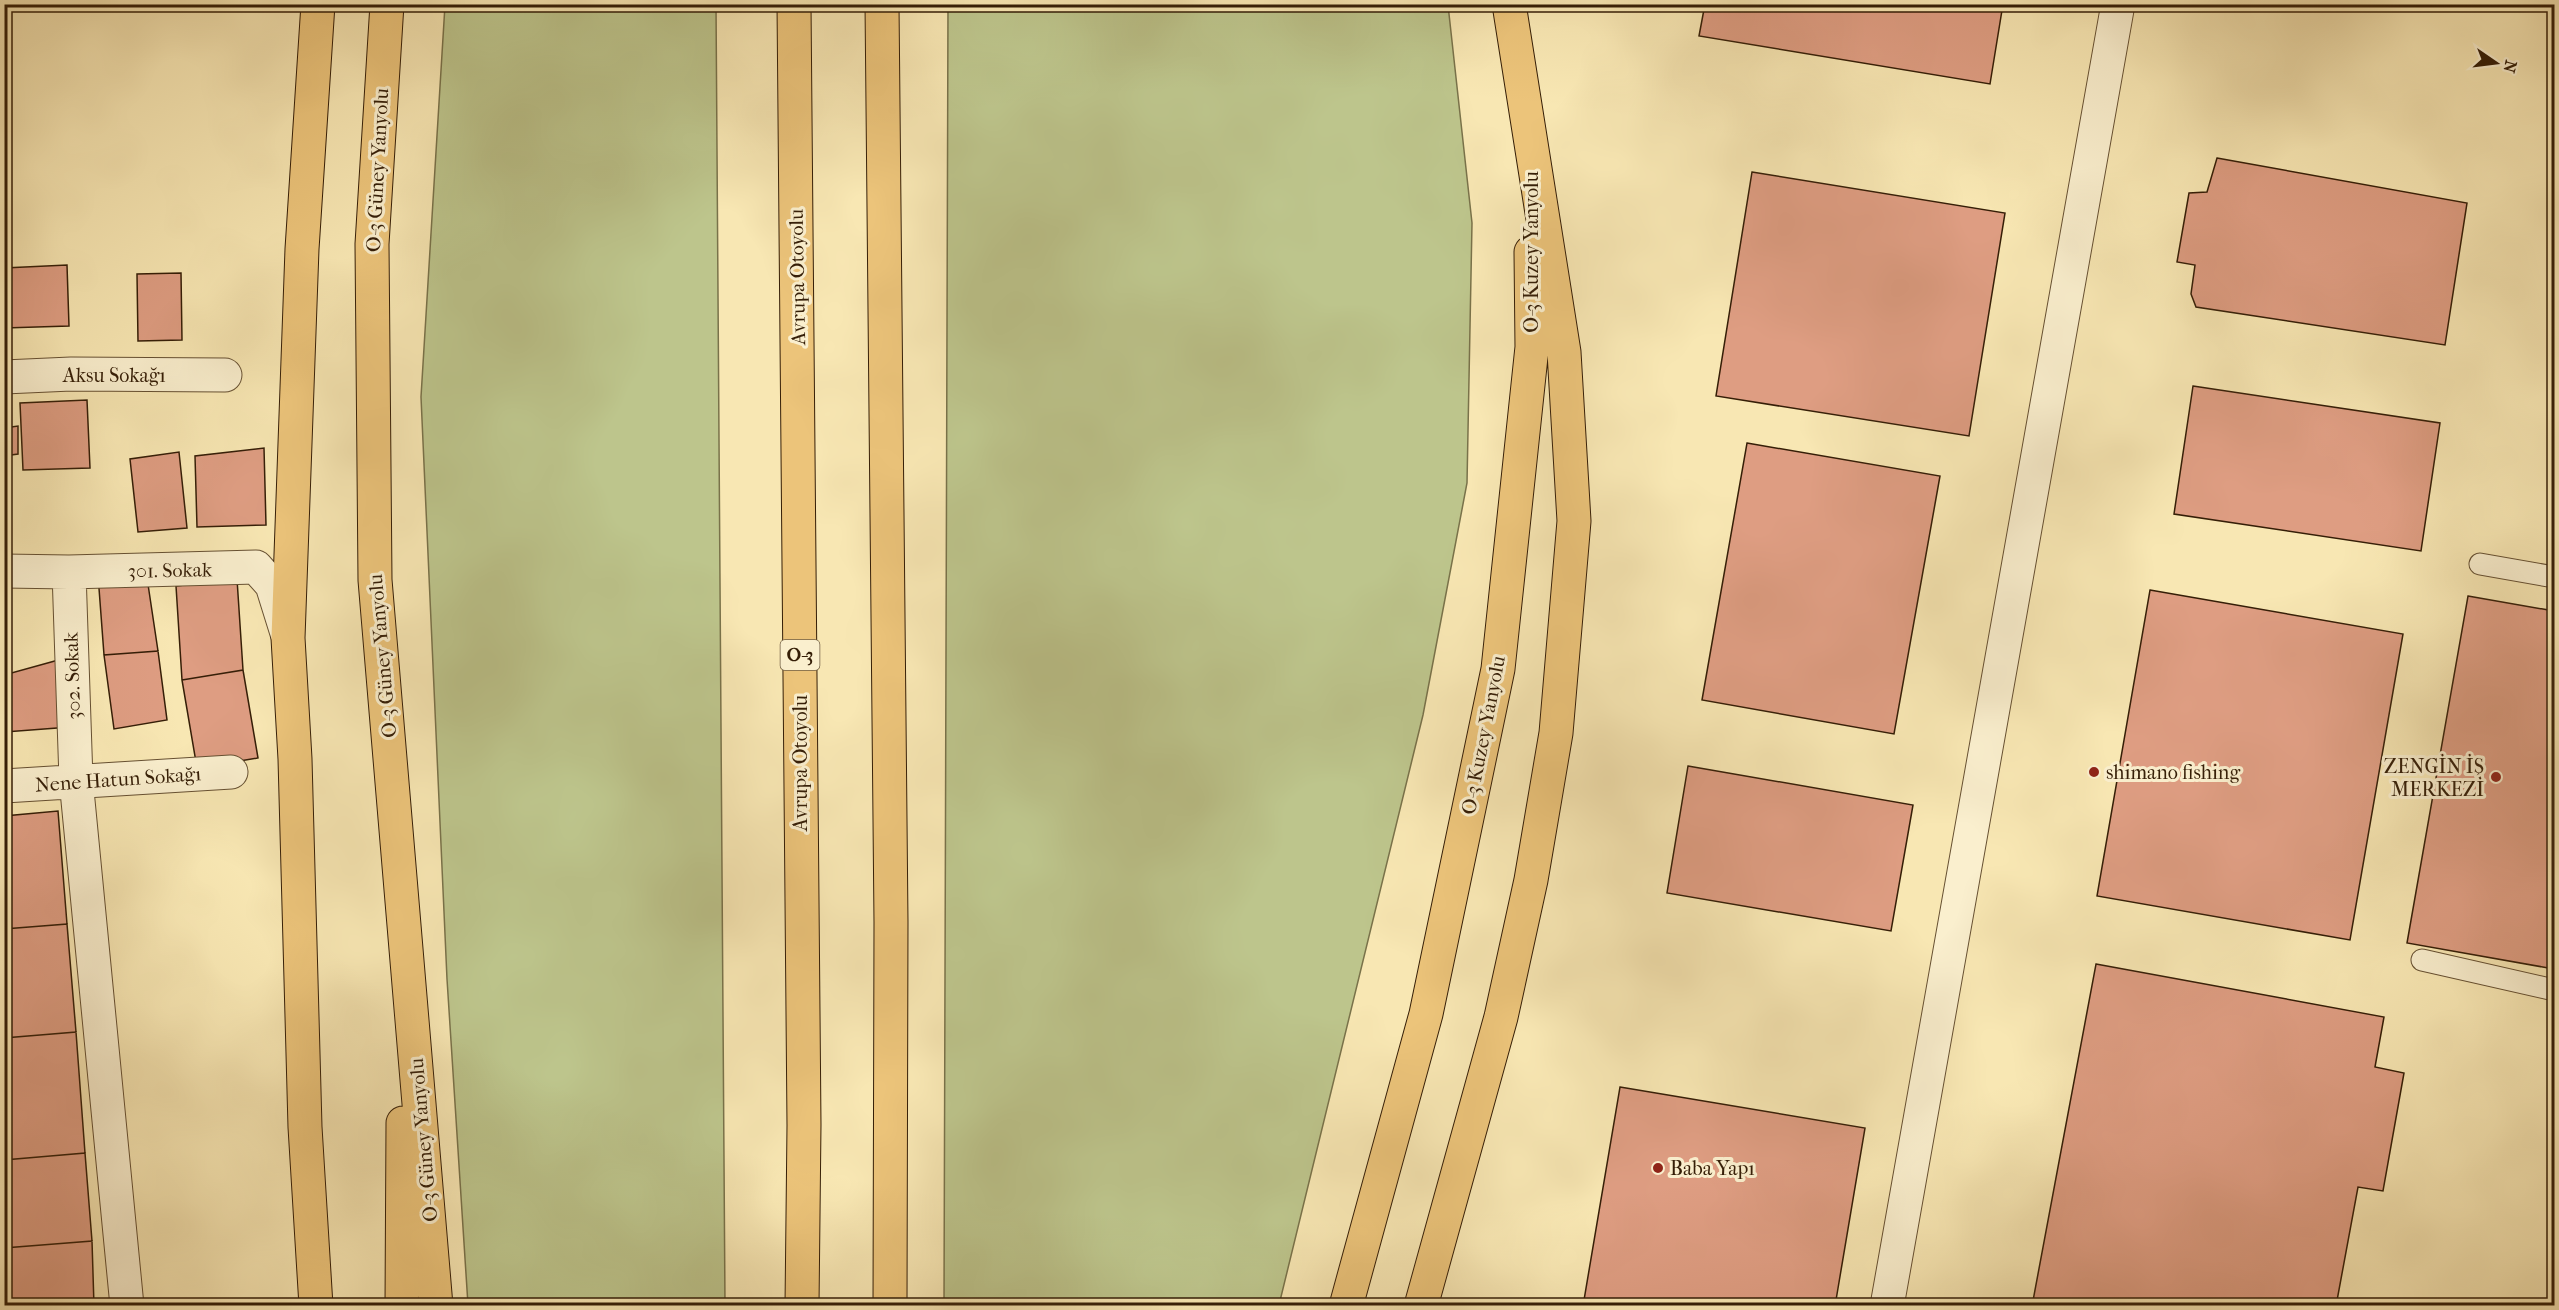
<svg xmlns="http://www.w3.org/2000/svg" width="2559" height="1310" font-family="'IM FELL French Canon',serif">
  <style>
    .green { fill: #bdc58c; stroke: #79724a; stroke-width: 1.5 }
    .building { fill: #de9d82; stroke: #351e07; stroke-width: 1.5 }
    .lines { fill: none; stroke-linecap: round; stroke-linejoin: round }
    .lane-casing { stroke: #665032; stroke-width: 23 }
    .street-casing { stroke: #665032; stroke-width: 35 }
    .primary-casing { stroke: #351e07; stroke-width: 35 }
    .highway-casing { stroke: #351e07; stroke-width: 35 }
    .lane { stroke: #faefce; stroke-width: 21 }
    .street { stroke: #faefce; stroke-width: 33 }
    .primary { stroke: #ecc47a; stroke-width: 33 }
    .highway { stroke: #ecc47a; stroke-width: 33 }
    .poi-dot { fill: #8f2418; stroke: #faefce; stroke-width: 2 }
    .labels { text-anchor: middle; stroke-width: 6; stroke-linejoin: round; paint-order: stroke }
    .shield { fill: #faefce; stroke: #705d43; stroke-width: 1.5 }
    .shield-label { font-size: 18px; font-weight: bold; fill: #351e07 }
    .street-label { font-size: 20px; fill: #351e07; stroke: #faefce }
    .poi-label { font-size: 20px; fill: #351e07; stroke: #faefce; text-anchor: start }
  </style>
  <rect width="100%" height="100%" fill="#f8e7b3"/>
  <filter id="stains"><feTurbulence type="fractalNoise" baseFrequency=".00333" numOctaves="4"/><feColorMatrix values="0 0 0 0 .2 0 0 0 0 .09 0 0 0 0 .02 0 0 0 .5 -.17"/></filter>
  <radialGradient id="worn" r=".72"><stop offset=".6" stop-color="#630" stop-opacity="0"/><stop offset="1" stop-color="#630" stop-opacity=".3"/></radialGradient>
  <path class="green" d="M445 5H716L725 1305H468L447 979 421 397Z
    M948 5H1448L1472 223 1467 483 1423 715 1279 1305H944Z"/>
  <path class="building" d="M1705 4H2003L1990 84 1699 36Z
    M2217 158 2467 203 2445 345 2196 307 2191 294 2195 265 2177 262 2189 193 2207 192Z
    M1752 172 2005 213 1969 436 1716 396Z
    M67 265 69 326 4 328V268Z
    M181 273 182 340 138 341 137 274Z
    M2193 386 2440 423 2421 551 2174 514Z
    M87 400 90 468 23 470 20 403Z
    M18 426V454L4 456V428Z
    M1747 443 1940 476 1894 734 1702 700Z
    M264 448 266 525 197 527 195 456Z
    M179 452 187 528 138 532 130 459Z
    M146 571 158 651 104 655 98 575Z
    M237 579 243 670 182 680 176 586Z
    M2150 590 2403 634 2350 940 2097 896Z
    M2468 596 2554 611V969L2407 943Z
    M158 651 167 720 114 729 104 655Z
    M62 659 70 727 5 732 4 675Z
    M243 670 258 758 197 768 182 680Z
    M1688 766 1913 805 1891 931 1667 893Z
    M58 811 67 924 4 929V816Z
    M67 924 76 1032 4 1038V929Z
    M2096 964 2384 1017 2375 1067 2404 1073 2383 1191 2358 1187 2336 1306H2032Z
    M76 1032 85 1153 4 1160V1038Z
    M1620 1087 1865 1128 1835 1306H1583Z
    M85 1153 92 1241 4 1248V1160Z
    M92 1241 94 1306H4V1248Z"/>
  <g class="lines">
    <defs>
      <path id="lane" d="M2480 564 2554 577
        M2422 960 2554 990"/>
      <path id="street" d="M4 377 71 374 225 375
        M4 571 69 572 256 567 272 585 287 633
        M69 572 76 780 127 1306
        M4 786 231 772
        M1887 1306 2118 4"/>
      <path id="primary" d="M387 4 372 244 375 580 436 1306
        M316 1306 305 1127 295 759 288 638 302 249 318 4
        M402 1306 403 1123
        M1346 1306 1426 1014 1498 669 1532 347 1531 252
        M1421 1306 1501 1017 1531 880 1556 733 1574 521 1564 352 1509 4"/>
      <path id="highway" d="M794 4 804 1125 802 1306
        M882 4 891 922 890 1306"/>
    </defs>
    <use href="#lane" class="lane-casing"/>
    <use href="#street" class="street-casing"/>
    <use href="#primary" class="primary-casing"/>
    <use href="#highway" class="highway-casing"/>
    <use href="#lane" class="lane"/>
    <use href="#street" class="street"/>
    <use href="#primary" class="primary"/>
    <use href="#highway" class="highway"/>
  </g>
  <g class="poi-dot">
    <circle cx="2094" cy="772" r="6"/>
    <circle cx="2496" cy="777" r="6"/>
    <circle cx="1658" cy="1168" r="6"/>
  </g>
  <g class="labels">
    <rect class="shield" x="780.5" y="640" width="39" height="30" rx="4.5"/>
    <g class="shield-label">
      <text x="800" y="661">O-3</text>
    </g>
    <g class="street-label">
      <text transform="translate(377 170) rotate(-87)" y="7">O-3 Güney Yanyolu</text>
      <text transform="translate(1531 252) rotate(-90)" y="7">O-3 Kuzey Yanyolu</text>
      <text transform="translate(797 277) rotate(-91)" y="7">Avrupa Otoyolu</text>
      <text x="114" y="382">Aksu Sokağı</text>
      <text transform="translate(170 570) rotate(-1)" y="7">301. Sokak</text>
      <text transform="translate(382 656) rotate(-95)" y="7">O-3 Güney Yanyolu</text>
      <text transform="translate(72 676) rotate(-92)" y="7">302. Sokak</text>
      <text transform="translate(1483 735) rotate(-79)" y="7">O-3 Kuzey Yanyolu</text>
      <text transform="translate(800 763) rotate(-90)" y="7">Avrupa Otoyolu</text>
      <text transform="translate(118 779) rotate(-4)" y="7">Nene Hatun Sokağı</text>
      <text transform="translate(423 1140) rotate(-95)" y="7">O-3 Güney Yanyolu</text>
    </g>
    <g class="poi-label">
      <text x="2484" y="773" text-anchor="end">ZENGİN İŞ<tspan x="2484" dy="23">MERKEZİ</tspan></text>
      <text x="2106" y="779">shimano fishing</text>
      <text x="1670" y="1175">Baba Yapı</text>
    </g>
  </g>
  <rect width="2559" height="1310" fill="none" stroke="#f8e7b3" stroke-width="24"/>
  <rect x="6" y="6" width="2547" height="1298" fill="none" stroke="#351e07" stroke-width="3"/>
  <rect x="12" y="12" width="2535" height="1286" fill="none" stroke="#351e07" stroke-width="1.5"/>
  <g transform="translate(2496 63) rotate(104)" stroke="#faefce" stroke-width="4.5" paint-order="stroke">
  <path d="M0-4.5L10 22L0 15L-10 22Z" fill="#351e07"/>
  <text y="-9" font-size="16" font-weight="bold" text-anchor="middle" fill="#351e07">N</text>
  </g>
  <rect width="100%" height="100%" filter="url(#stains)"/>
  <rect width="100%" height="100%" fill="url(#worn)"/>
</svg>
